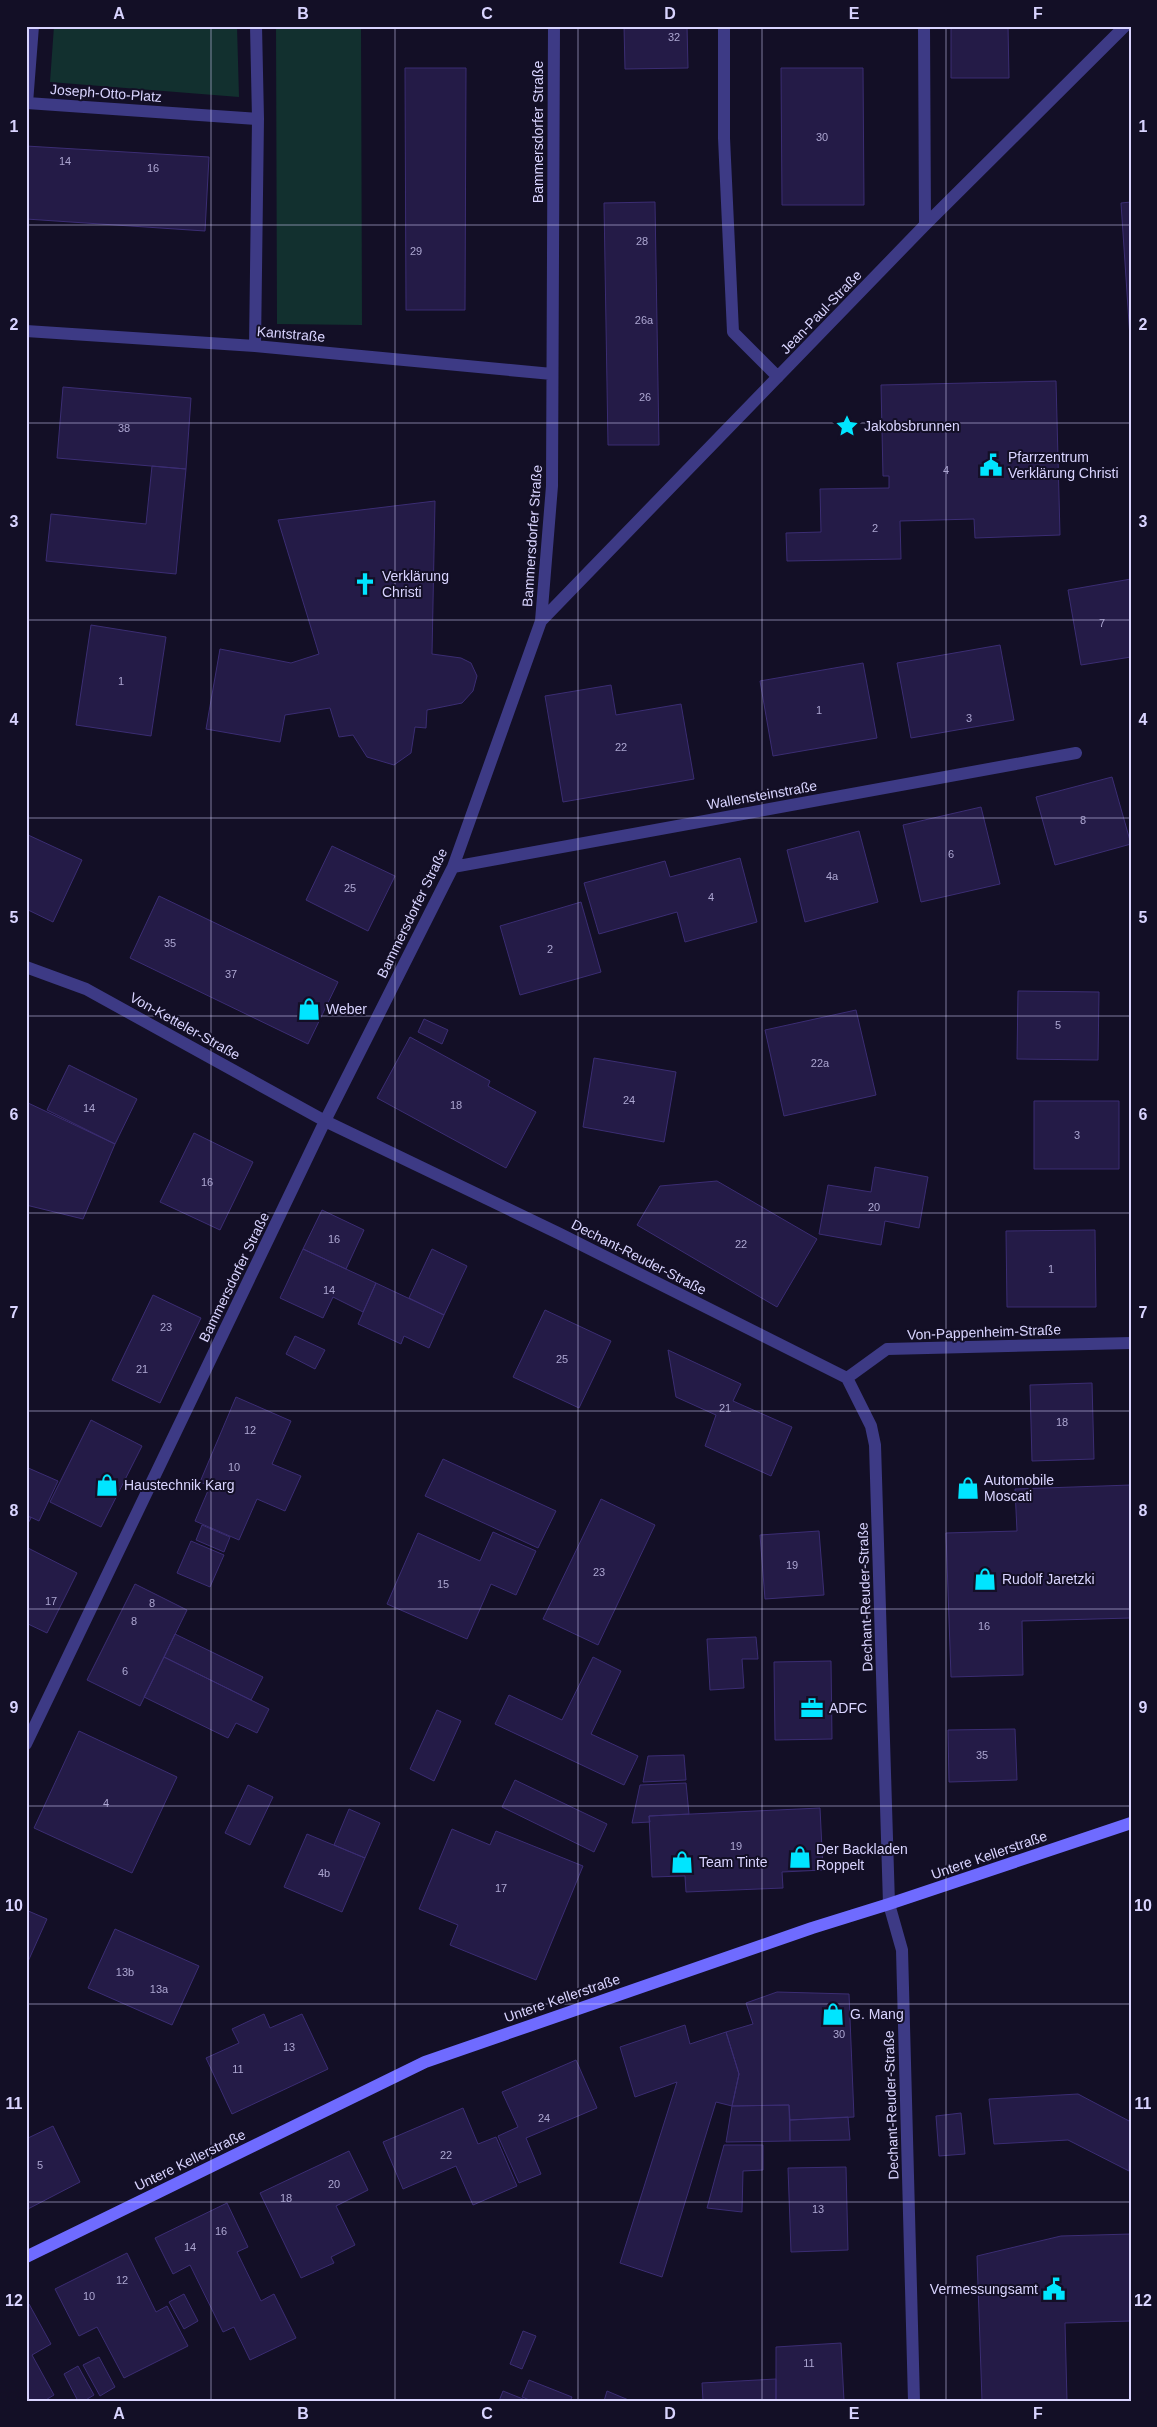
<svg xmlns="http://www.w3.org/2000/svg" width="1157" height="2427" font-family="Helvetica,sans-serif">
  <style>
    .green { fill: #12302f }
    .building { fill: #241b47; stroke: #3b2d73 }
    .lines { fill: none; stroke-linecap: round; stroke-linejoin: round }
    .street { stroke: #3d3a85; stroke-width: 12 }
    .secondary { stroke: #6f6bff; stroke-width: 12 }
    .grid { fill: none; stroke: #d9d4ff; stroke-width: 1; stroke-opacity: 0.55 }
    .labels { text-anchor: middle; stroke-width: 4; stroke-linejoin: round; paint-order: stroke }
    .number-label { font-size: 11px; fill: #aca6d1 }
    .street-label { font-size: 14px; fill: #d9d4ff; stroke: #130f26 }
    .poi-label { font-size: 14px; fill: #d9d4ff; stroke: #130f26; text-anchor: start }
    .neatline { fill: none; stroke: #d9d4ff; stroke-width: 2 }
    .grid-label { font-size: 16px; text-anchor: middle; font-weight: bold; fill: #d9d4ff }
  </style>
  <rect width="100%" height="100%" fill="#130f26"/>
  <path class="green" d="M54 26H237L239 97 50 82Z
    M276 26H361L362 325 277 324Z"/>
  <path class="building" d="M624 26H687L688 68 625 69Z
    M951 26H1008L1009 78H951Z
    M405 68H466L465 310H406Z
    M781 68H863L864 205H782Z
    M26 146 209 157 205 231 26 219Z
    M655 202 659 445H608L604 203Z
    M1131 202V338H1130L1121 203Z
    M1056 381 1060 535 975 538 974 519 900 521 901 559 787 561 786 533 821 532 820 489 889 488V476H883L881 385Z
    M63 387 191 398 186 469 57 458Z
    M152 466 186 469 176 574 46 561 51 514 146 524Z
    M435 501 432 654 461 658 471 663 477 676 473 691 462 703 427 710 426 728 415 727 411 753 394 765 367 757 353 735 339 737 330 708 285 715 280 742 206 729 220 649 291 663 319 654 278 520Z
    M1131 579V657L1081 665 1068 590Z
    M91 625 166 637 151 736 76 725Z
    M1000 645 1014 720 911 738 897 663Z
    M863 663 877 738 773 756 760 681Z
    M611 685 616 715 681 704 694 779 563 802 545 696Z
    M1112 777 1131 844 1055 865 1036 797Z
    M981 807 1000 884 921 902 903 825Z
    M859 831 878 902 805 922 787 850Z
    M26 834 82 860 53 922 26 909Z
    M332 846 395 876 368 931 306 900Z
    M740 858 757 922 685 942 677 912 599 934 584 883 665 861 670 877Z
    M159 896 338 982 308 1044 130 958Z
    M581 902 601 972 520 995 500 926Z
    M1018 991 1099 992 1098 1060 1017 1059Z
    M856 1010 876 1095 784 1116 765 1030Z
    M424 1019 448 1030 442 1044 418 1032Z
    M410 1037 490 1081 488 1086 536 1112 506 1168 377 1098Z
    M594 1058 676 1072 664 1142 583 1127Z
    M69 1065 137 1099 115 1144 47 1110Z
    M1034 1101H1119V1169H1034Z
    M26 1102 115 1144 83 1219 26 1205Z
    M194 1133 253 1162 220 1230 160 1202Z
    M875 1167 928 1177 919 1228 885 1221 881 1245 819 1234 828 1185 871 1192Z
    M717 1181 817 1239 777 1307 637 1225 660 1186Z
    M322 1210 364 1230 346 1269 303 1249Z
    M1095 1230 1096 1307H1007L1006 1231Z
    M303 1249 376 1283 363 1312 333 1297 323 1318 280 1298Z
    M432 1249 467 1266 444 1315 409 1298Z
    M376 1283 444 1315 429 1348 404 1336 401 1344 358 1324Z
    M153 1295 201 1318 160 1403 112 1380Z
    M545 1310 611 1341 579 1408 513 1377Z
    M295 1336 325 1350 315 1369 286 1354Z
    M668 1350 741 1384 733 1401 792 1427 771 1476 705 1446 716 1415 676 1397Z
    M1092 1383 1094 1459 1032 1461 1030 1385Z
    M236 1397 291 1421 272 1464 301 1476 285 1511 257 1499 239 1540 195 1521 210 1486 200 1482Z
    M91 1420 142 1446 101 1527 50 1502Z
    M443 1459 556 1511 538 1548 425 1496Z
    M26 1467 58 1481 39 1521 26 1515Z
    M1131 1485V1618L1022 1621 1023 1675 951 1677 946 1533 1017 1531 1015 1489Z
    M601 1499 655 1525 598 1645 543 1619Z
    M26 1515 31 1518 26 1527Z
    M202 1525 230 1537 224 1552 196 1540Z
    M819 1531 824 1595 765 1599 760 1535Z
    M493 1532 536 1551 516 1595 491 1584 467 1639 387 1604 418 1533 480 1561Z
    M191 1541 224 1555 210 1587 177 1573Z
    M26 1547 77 1573 47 1633 26 1623Z
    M135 1584 187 1610 140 1706 87 1680Z
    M175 1634 263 1677 251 1700 164 1657Z
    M756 1637 758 1659H742L744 1688 710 1690 707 1639Z
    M164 1657 269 1709 257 1733 236 1723 228 1738 144 1697Z
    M593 1657 621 1671 591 1734 638 1756 624 1785 495 1724 509 1695 562 1720Z
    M831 1661 832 1739 775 1740 774 1662Z
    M437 1710 461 1721 434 1781 410 1769Z
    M1015 1729 1017 1780 949 1782 948 1730Z
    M79 1731 177 1777 132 1873 34 1828Z
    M684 1755 686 1780 643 1782 648 1756Z
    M515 1780 607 1824 594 1852 502 1807Z
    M686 1783 689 1814 649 1816 650 1822 632 1823 640 1785Z
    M248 1785 273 1797 250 1845 225 1833Z
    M820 1808 823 1870 782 1872 783 1888 686 1892 685 1876 652 1877 649 1816Z
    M349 1809 380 1823 365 1858 334 1845Z
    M452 1829 490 1845 496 1831 583 1866 536 1980 450 1945 458 1925 419 1909Z
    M307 1834 365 1858 342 1912 284 1887Z
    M26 1910 47 1919 26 1966Z
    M115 1929 199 1966 172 2025 88 1988Z
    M777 1992 849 1994 854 2117 790 2120 789 2105 732 2106 739 2074 726 2032 753 2024 746 2003Z
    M264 2014 270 2028 302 2014 328 2069 232 2114 206 2058 239 2043 232 2029Z
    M685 2025 690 2044 726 2032 739 2074 732 2106 716 2102 662 2277 620 2263 677 2082 635 2097 620 2047Z
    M576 2060 597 2108 526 2138 541 2174 519 2183 498 2136 518 2127 502 2092Z
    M1078 2094 1131 2122 1129 2171 1068 2140 994 2144 989 2099Z
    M789 2105 790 2141 726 2142 732 2106Z
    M463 2108 478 2144 496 2137 517 2186 473 2205 456 2166 403 2189 383 2142Z
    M961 2113 965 2154 939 2156 936 2116Z
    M848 2117 850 2140 790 2141V2120Z
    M53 2126 80 2182 26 2210V2139Z
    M724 2145H763V2170L743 2171 742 2212 707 2208Z
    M349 2151 368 2190 336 2206 355 2245 331 2257 334 2263 301 2278 260 2193Z
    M846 2167 848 2250 791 2252 788 2168Z
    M227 2203 248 2247 237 2252 261 2301 274 2294 296 2338 250 2360 234 2327 223 2332 190 2265 173 2274 155 2238Z
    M1131 2234V2321L1065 2323 1067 2401H982L977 2256 1061 2236Z
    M127 2253 156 2312 167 2306 188 2346 124 2378 97 2327 79 2336 55 2289Z
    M184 2294 198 2321 184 2329 169 2302Z
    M29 2304 51 2344 32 2355 54 2395 44 2401H26V2305Z
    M523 2331 536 2336 522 2369 510 2364Z
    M841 2343 844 2401H776V2347Z
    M99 2357 115 2387 100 2396 83 2365Z
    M78 2366 94 2395 84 2401H78L64 2374Z
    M776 2379V2401H703L702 2383Z
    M529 2380 572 2397 570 2401H532L522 2397Z
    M503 2391 528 2401H499Z
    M607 2391 631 2401H604Z"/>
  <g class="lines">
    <path class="street" d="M33 26 27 103 258 119
      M724 26V138L733 332 778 377
      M924 26 925 225
      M26 331 255 346 552 374
      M255 346 258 119 256 26
      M541 621 925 225 1125 26
      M453 867 1076 753
      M26 967 86 989 325 1121 560 1234 847 1378 871 1426 875 1445 889 1904 902 1950 914 2401
      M847 1378 887 1349 1131 1343
      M26 1744 325 1121 453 867 541 621 552 486 554 26"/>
    <path class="secondary" d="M26 2257 425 2062 812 1928 889 1904 1131 1823"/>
  </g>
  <path class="grid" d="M211 26V2401M395 26V2401M578 26V2401M762 26V2401M946 26V2401M26 225H1131M26 423H1131M26 620H1131M26 818H1131M26 1016H1131M26 1213H1131M26 1411H1131M26 1609H1131M26 1806H1131M26 2004H1131M26 2202H1131"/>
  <defs>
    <symbol id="sight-bare" viewBox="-9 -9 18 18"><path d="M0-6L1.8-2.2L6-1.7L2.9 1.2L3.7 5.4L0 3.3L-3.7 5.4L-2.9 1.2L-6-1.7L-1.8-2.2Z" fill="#00e5ff" stroke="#130f26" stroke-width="2.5" paint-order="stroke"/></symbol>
    <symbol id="civic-bare" viewBox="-9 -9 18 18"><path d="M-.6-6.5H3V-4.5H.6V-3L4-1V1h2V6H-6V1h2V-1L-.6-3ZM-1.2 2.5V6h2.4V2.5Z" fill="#00e5ff" stroke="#130f26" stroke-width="2.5" paint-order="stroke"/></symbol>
    <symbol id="church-bare" viewBox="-9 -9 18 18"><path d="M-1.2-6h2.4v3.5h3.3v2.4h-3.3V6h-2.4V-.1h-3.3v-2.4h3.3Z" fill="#00e5ff" stroke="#130f26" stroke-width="2.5" paint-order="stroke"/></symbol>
    <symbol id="shop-bare" viewBox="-9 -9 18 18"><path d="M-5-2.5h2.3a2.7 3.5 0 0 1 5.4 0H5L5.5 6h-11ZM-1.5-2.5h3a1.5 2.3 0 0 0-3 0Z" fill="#00e5ff" stroke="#130f26" stroke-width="2.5" paint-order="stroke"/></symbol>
    <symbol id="office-bare" viewBox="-9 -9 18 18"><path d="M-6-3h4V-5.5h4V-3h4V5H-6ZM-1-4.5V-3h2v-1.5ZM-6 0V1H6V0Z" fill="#00e5ff" stroke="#130f26" stroke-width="2.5" paint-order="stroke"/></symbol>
  </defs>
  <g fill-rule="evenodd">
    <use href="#sight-bare" x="831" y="410" width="32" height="32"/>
    <use href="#civic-bare" x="975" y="449" width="32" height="32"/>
    <use href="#church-bare" x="349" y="568" width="32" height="32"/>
    <use href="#shop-bare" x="293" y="993" width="32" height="32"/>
    <use href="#shop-bare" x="91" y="1469" width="32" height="32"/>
    <use href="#shop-bare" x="952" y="1472" width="32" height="32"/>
    <use href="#shop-bare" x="969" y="1563" width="32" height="32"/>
    <use href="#office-bare" x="796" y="1692" width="32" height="32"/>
    <use href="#shop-bare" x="784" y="1841" width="32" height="32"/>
    <use href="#shop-bare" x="666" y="1846" width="32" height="32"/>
    <use href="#shop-bare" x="817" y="1998" width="32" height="32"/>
    <use href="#civic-bare" x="1038" y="2273" width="32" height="32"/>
  </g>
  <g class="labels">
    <g class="number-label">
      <text x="674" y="41">32</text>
      <text x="822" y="141">30</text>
      <text x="65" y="165">14</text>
      <text x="153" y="172">16</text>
      <text x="642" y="245">28</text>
      <text x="416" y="255">29</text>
      <text x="644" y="324">26a</text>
      <text x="645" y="401">26</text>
      <text x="124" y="432">38</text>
      <text x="946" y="474">4</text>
      <text x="875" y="532">2</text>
      <text x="1102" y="627">7</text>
      <text x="121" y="685">1</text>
      <text x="819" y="714">1</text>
      <text x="969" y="722">3</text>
      <text x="621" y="751">22</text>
      <text x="1083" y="824">8</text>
      <text x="951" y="858">6</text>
      <text x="832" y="880">4a</text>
      <text x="350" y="892">25</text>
      <text x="711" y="901">4</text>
      <text x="170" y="947">35</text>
      <text x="550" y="953">2</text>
      <text x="231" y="978">37</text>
      <text x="1058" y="1029">5</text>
      <text x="820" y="1067">22a</text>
      <text x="629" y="1104">24</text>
      <text x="456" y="1109">18</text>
      <text x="89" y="1112">14</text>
      <text x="1077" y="1139">3</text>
      <text x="207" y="1186">16</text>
      <text x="874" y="1211">20</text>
      <text x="334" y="1243">16</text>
      <text x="741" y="1248">22</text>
      <text x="1051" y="1273">1</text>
      <text x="329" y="1294">14</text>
      <text x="166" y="1331">23</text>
      <text x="562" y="1363">25</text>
      <text x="142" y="1373">21</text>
      <text x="725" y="1412">21</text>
      <text x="1062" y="1426">18</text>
      <text x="250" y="1434">12</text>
      <text x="234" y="1471">10</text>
      <text x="792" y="1569">19</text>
      <text x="599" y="1576">23</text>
      <text x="443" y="1588">15</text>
      <text x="51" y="1605">17</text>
      <text x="152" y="1607">8</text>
      <text x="134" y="1625">8</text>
      <text x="984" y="1630">16</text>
      <text x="125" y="1675">6</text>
      <text x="982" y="1759">35</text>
      <text x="106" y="1807">4</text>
      <text x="736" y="1850">19</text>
      <text x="324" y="1877">4b</text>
      <text x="501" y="1892">17</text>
      <text x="125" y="1976">13b</text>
      <text x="159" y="1993">13a</text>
      <text x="839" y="2038">30</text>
      <text x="289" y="2051">13</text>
      <text x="238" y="2073">11</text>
      <text x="544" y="2122">24</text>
      <text x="446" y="2159">22</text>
      <text x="40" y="2169">5</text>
      <text x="334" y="2188">20</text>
      <text x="286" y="2202">18</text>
      <text x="818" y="2213">13</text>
      <text x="221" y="2235">16</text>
      <text x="190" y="2251">14</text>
      <text x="122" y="2284">12</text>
      <text x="89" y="2300">10</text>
      <text x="809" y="2367">11</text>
    </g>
    <g class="street-label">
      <text transform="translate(106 93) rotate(4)" y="5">Joseph-Otto-Platz</text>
      <text transform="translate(538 132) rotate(-90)" y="5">Bammersdorfer Straße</text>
      <text transform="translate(821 312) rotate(-46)" y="5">Jean-Paul-Straße</text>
      <text transform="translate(291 334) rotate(5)" y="5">Kantstraße</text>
      <text transform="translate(532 536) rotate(-86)" y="5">Bammersdorfer Straße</text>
      <text transform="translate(762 795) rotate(-10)" y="5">Wallensteinstraße</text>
      <text transform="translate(412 913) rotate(-64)" y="5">Bammersdorfer Straße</text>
      <text transform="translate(185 1026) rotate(29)" y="5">Von-Ketteler-Straße</text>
      <text transform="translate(639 1257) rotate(27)" y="5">Dechant-Reuder-Straße</text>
      <text transform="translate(234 1277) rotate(-64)" y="5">Bammersdorfer Straße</text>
      <text transform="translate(984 1332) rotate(-2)" y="5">Von-Pappenheim-Straße</text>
      <text transform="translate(865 1597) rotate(-92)" y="5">Dechant-Reuder-Straße</text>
      <text transform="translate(989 1855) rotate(-19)" y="5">Untere Kellerstraße</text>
      <text transform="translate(562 1998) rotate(-19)" y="5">Untere Kellerstraße</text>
      <text transform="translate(891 2105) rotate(-92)" y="5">Dechant-Reuder-Straße</text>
      <text transform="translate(190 2160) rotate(-26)" y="5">Untere Kellerstraße</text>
    </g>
    <g class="poi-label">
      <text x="864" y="431">Jakobsbrunnen</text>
      <text x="1008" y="462">Pfarrzentrum<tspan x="1008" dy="16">Verklärung Christi</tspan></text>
      <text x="382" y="581">Verklärung<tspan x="382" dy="16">Christi</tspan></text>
      <text x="326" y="1014">Weber</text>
      <text x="984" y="1485">Automobile<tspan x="984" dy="16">Moscati</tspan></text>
      <text x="124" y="1490">Haustechnik Karg</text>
      <text x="1002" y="1584">Rudolf Jaretzki</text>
      <text x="829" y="1713">ADFC</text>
      <text x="816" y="1854">Der Backladen<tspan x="816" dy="16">Roppelt</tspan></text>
      <text x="699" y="1867">Team Tinte</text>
      <text x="850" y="2019">G. Mang</text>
      <text x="1038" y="2294" text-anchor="end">Vermessungsamt</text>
    </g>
  </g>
  <rect width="1157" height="2427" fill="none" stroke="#130f26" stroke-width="55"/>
  <rect x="28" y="28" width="1102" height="2372" class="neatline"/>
  <g class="grid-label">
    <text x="119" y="19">A</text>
    <text x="303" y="19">B</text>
    <text x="487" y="19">C</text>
    <text x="670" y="19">D</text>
    <text x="854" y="19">E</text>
    <text x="1038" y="19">F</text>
    <text x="14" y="132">1</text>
    <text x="1143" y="132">1</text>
    <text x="14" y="330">2</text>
    <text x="1143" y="330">2</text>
    <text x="14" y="527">3</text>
    <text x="1143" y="527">3</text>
    <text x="14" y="725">4</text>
    <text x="1143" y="725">4</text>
    <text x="14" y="923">5</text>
    <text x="1143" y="923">5</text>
    <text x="14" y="1120">6</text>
    <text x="1143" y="1120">6</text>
    <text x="14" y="1318">7</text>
    <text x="1143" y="1318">7</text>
    <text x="14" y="1516">8</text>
    <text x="1143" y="1516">8</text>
    <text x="14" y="1713">9</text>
    <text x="1143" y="1713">9</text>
    <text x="14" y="1911">10</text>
    <text x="1143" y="1911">10</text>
    <text x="14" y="2109">11</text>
    <text x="1143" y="2109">11</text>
    <text x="14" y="2306">12</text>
    <text x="1143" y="2306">12</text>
    <text x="119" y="2419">A</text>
    <text x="303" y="2419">B</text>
    <text x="487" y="2419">C</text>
    <text x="670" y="2419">D</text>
    <text x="854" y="2419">E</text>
    <text x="1038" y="2419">F</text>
  </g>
</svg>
